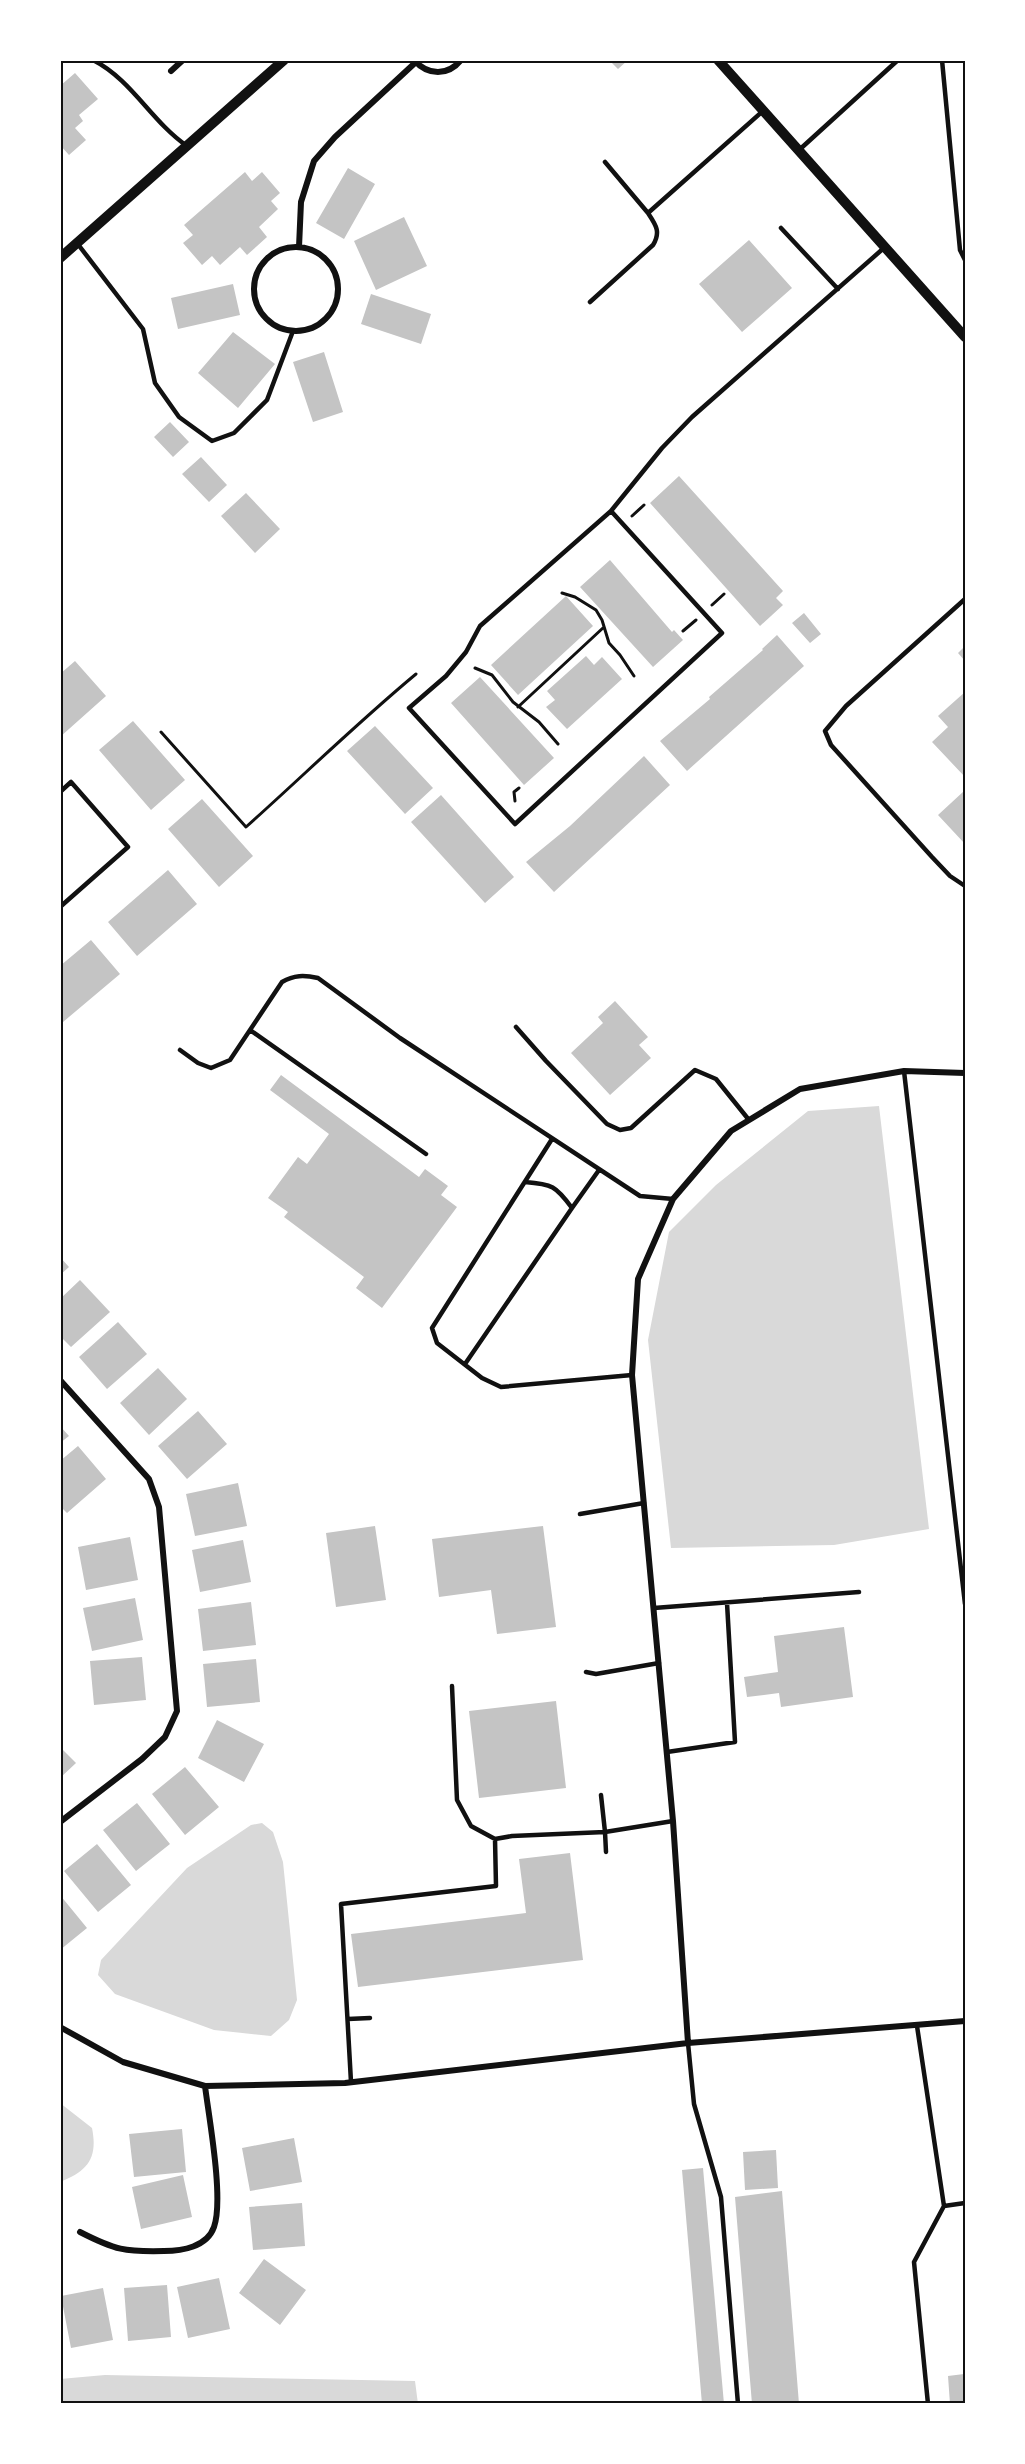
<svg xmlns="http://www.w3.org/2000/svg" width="1025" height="2464" font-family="'DM Sans',sans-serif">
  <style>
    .water { fill: #d9d9d9 }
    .building { fill: #c4c4c4 }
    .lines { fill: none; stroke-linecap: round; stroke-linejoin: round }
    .path { stroke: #111; stroke-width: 3 }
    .service { stroke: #111; stroke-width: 4.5 }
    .minor { stroke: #111; stroke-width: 6 }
    .tertiary { stroke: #111; stroke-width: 10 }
    .neatline { fill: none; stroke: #111; stroke-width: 2 }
  </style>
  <rect width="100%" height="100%" fill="#fff"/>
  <path class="water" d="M879 1106 929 1529 834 1545 671 1548 648 1340 669 1232 716 1185 808 1111Z
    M262 1823 273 1832 283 1862 297 2000 289 2020 271 2036 214 2030 115 1994 98 1975 101 1960 187 1868 251 1825Z
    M60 2103 92 2128C98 2158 88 2171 60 2182Z
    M105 2375 415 2381 418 2404H60V2379Z"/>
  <path class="building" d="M609 60H628L618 69Z
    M75 73 98 99 79 115 83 121 75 128 86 140 69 155 60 145V86Z
    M348 168 375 184 344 239 316 223Z
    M245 172 252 181 262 172 280 193 271 201 278 209 259 227 267 237 247 255 240 247 220 265 212 256 202 265 183 243 193 235 184 225Z
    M404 217 427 266 376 290 354 241Z
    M749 240 792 288 742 332 699 284Z
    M233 284 240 315 178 329 171 298Z
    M371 294 431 314 421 344 361 324Z
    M233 332 275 364 238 408 198 373Z
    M324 352 343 412 313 422 293 362Z
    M170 422 189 442 173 457 154 437Z
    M201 457 227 485 209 502 182 474Z
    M679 476 783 591 776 598 783 605 760 626 650 503Z
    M246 493 280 529 255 553 221 516Z
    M610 560 672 632 674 630 683 640 653 667 580 587Z
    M566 596 593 626 518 695 491 665Z
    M804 613 821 634 810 643 792 623Z
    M777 635 804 666 687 771 660 741 710 699 709 697 763 650 762 649Z
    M965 646V661L958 653Z
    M586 656 594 665 602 657 622 679 567 729 546 707 555 700 547 691Z
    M75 661 106 696 60 737V674Z
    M480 677 554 758 524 785 451 703Z
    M965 692V777L932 742 948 727 938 716Z
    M133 721 185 780 151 810 99 750Z
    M375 726 433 788 405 814 347 751Z
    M644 756 670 785 554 892 526 862 570 826Z
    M964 791 965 793V844L938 815Z
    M441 795 514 877 485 903 411 822Z
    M202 799 253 856 219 887 168 829Z
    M168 870 197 904 137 956 108 922Z
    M91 940 120 974 63 1022 60 1018V966Z
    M615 1001 648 1037 639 1045 651 1058 610 1095 571 1053 603 1023 598 1017Z
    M281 1075 419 1177 425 1169 448 1186 441 1195 457 1207 382 1308 356 1288 364 1277 284 1217 288 1212 268 1198 298 1157 307 1164 329 1134 270 1090Z
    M60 1257 69 1267 60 1275Z
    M80 1280 110 1312 71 1347 60 1336V1299Z
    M118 1322 147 1354 107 1389 79 1357Z
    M158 1368 187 1399 149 1435 120 1403Z
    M198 1411 227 1444 187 1479 158 1446Z
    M60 1426 69 1436 60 1443Z
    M78 1446 106 1479 67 1513 60 1506V1461Z
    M238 1483 247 1526 195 1536 186 1494Z
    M375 1526 386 1600 336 1607 326 1533Z
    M543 1526 556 1627 497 1634 491 1590 439 1597 432 1539Z
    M130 1537 138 1580 86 1590 78 1547Z
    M243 1540 251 1582 200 1592 192 1550Z
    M135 1598 143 1640 92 1651 83 1608Z
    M251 1602 256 1645 203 1651 198 1609Z
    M844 1627 853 1697 781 1707 779 1693 747 1697 744 1677 778 1672 774 1636Z
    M142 1657 146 1700 94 1705 90 1661Z
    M256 1659 260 1702 207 1707 203 1664Z
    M556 1701 566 1788 479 1798 469 1711Z
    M217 1720 264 1744 244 1782 198 1758Z
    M60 1747 76 1763 60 1778Z
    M185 1767 219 1807 185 1835 152 1794Z
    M137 1803 170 1844 136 1871 103 1830Z
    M97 1844 131 1885 98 1912 64 1871Z
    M570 1853 583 1960 358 1987 351 1934 526 1913 519 1859Z
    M60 1895 87 1928 60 1950Z
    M182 2129 186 2172 134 2177 129 2134Z
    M294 2138 302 2182 250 2191 242 2148Z
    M776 2150 778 2188 745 2190 743 2152Z
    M703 2168 724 2404H702L682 2170Z
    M183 2175 192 2217 141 2229 132 2187Z
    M782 2191 799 2404H752L735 2197Z
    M302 2203 305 2246 253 2250 249 2207Z
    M264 2259 306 2290 280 2325 239 2293Z
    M219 2278 230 2329 188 2338 177 2287Z
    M167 2285 171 2337 128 2341 124 2288Z
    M103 2288 113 2340 71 2348 61 2296Z
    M964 2374 965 2404H950L948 2376Z"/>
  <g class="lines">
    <path class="path" d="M632 516 644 505
      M562 593 575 597 596 610 602 620 609 643 620 655 634 676
      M712 605 724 594
      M683 631 696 620
      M475 668 492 675 513 702 539 722 558 744
      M518 707 604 627
      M161 732 246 827C303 776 357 723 416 674
      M515 801 514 792 519 788"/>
    <path class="service" d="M93 60C132 80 151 121 187 146
      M942 60 960 250 965 260
      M798 151 898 60
      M605 162 648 213 763 111
      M781 228 838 289
      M77 243 143 329 155 383 179 417 212 441 234 433 267 400 293 331
      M590 302 653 245C661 232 656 225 648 213
      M611 511 722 633 515 824 409 708 446 676 466 652 480 626 611 511 662 448 692 417 885 247
      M965 599 846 706 825 731 831 745 932 857 950 876 965 886
      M60 792 71 782 128 847 60 907
      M516 1027 546 1061 607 1124 620 1130 631 1128 695 1070 716 1079 749 1120
      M250 1030 426 1154
      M180 1050 198 1063 211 1068 230 1060 282 982C294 975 304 975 318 978L400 1038 640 1196 673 1199
      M904 1071 965 1604
      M552 1139 432 1328 437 1343 482 1378 501 1387 632 1375
      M572 1208 599 1170
      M465 1364 572 1208C556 1186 552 1184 525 1182
      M580 1514 644 1503
      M654 1608 859 1592
      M586 1672 596 1674 659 1663
      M452 1686 457 1800 471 1826 495 1839
      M667 1752 735 1742 727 1603
      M601 1795 605 1832 673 1821
      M348 2019 370 2018
      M917 2026 944 2206 914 2262 928 2404
      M688 2043 694 2104 721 2197 738 2404
      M351 2082 341 1904 496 1886 495 1839 512 1836 605 1832 606 1852
      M944 2206 965 2203"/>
    <path class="minor" d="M414 60C428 76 448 76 461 60
      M171 71 183 60
      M299 247 301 202 314 161 335 137 416 62
      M254 289a42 42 0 1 1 84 0a42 42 0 1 1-84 0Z
      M60 1380 149 1479 159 1507 177 1711 165 1737 142 1759 60 1822
      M60 2027 123 2062 205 2086 345 2083 688 2043 965 2021
      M688 2043 673 1821 632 1375 638 1279 673 1199 731 1131 800 1089 904 1071 965 1073
      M80 2232C115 2250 125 2252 164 2251 182 2251 207 2247 214 2227 224 2199 209 2118 205 2086"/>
    <path class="tertiary" d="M718 60 965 337
      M60 258 284 60"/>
  </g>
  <rect width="1025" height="2464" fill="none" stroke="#ffffff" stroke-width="123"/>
  <rect x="62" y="62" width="902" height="2340" class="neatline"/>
</svg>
